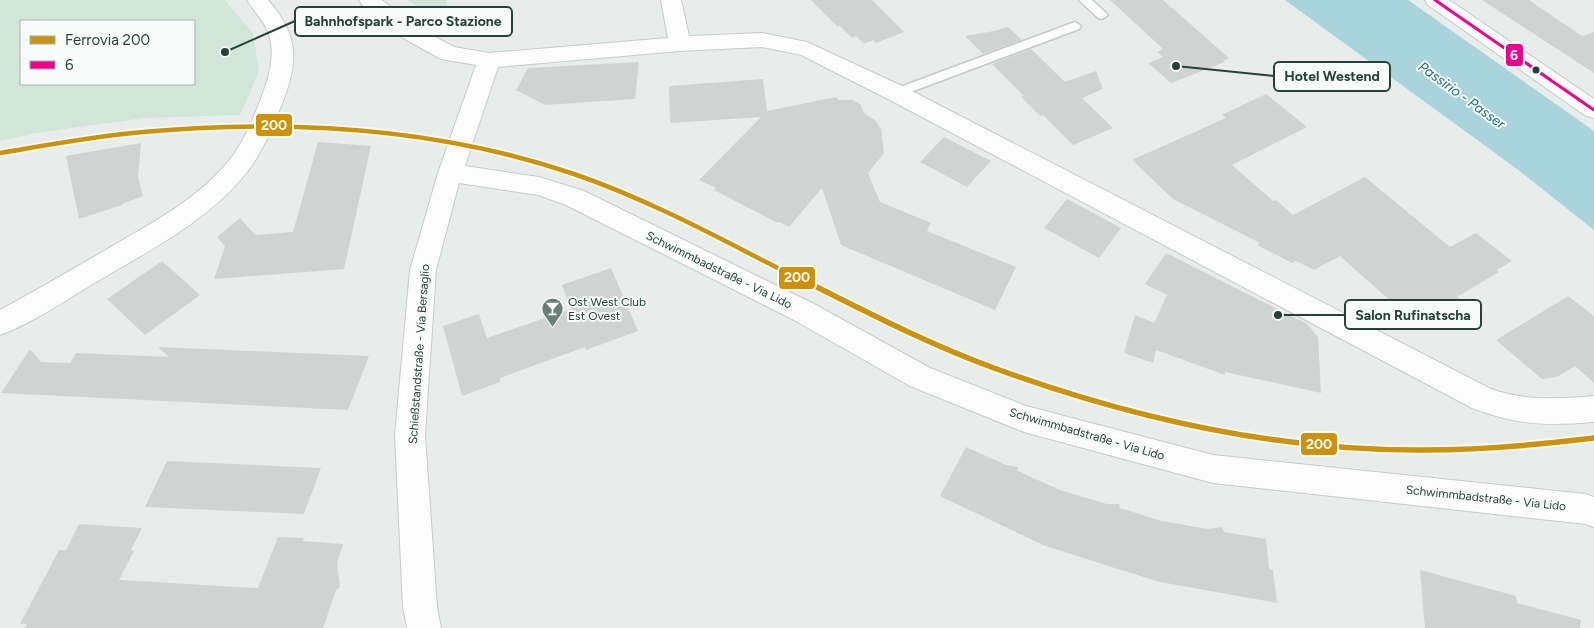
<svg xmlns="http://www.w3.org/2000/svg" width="1594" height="628" font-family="Figtree,sans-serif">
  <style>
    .green { fill: #d1e6d8; fill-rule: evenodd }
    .water { fill: #a9d4db }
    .building { fill: #cfd4d2 }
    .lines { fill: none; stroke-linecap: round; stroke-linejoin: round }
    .lane-casing { stroke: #c5cac8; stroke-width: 3 }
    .street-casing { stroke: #c5cac8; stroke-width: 2 }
    .secondary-casing { stroke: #c3cbc8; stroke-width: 2 }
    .lane { fill: #fcfcfc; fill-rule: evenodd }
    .street { fill: #fcfcfc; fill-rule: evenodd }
    .secondary { fill: #fcfcfc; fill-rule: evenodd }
    .bus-1-casing { stroke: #f7fbf9; stroke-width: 6 }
    .bus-1 { stroke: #ec008c; stroke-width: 3 }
    .rail-1-far1-casing { stroke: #f7fbf9; stroke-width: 8 }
    .rail-1-casing { stroke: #f7fbf9; stroke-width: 9 }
    .rail-1-far1 { stroke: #cd920c; stroke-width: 4.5 }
    .rail-1 { stroke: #cd920c; stroke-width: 5.5 }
    .bus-dot { fill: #24423a; stroke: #f7fbf9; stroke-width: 2 }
    .labels { text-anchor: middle; stroke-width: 4; stroke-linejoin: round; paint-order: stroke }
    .street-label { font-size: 12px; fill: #24423a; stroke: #f7fbf9 }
    .poi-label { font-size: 12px; fill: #24423a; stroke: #f7fbf9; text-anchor: start }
    .water-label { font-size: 14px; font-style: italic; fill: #1c6f80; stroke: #f7fbf9 }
    .leader { fill: none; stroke: #24423a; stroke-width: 2 }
    .callout-dot { fill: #24423a; stroke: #f7fbf9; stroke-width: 2 }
    .callout { fill: #f7fbf9; stroke: #24423a; stroke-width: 2 }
    .callout-label { font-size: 14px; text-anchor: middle; font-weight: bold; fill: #24423a }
    .line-badge { stroke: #f7fbf9; stroke-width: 2 }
    .badge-label { font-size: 14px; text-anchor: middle; font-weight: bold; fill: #fff }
  </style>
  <rect width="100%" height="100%" fill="#e8edeb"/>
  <path class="green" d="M0 0H225L253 33 259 71 240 115 144 118 36 133 0 141ZM21 21H194V84H21Z
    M408 0H446L450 30Z"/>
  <path class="water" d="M1285 0H1408L1594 131V230L1517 169Z"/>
  <path class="building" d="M811 0H872L904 32 876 43 873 40 864 44 856 36 852 38 840 26 838 27Z
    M1110 0H1163L1229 58 1223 61 1225 62 1171 83 1148 63 1163 57 1157 52 1163 49Z
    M1482 0H1529L1582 36 1594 32V73Z
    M1008 27 1022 40 983 54 965 36 994 31Z
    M1031 49 1065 82 1096 71 1103 89 1082 98 1113 128 1073 145 1043 115 1040 116 1021 97 1024 96 992 64Z
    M639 62 635 99 545 105 516 90 528 68Z
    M763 79 767 111 836 97 838 100H852L860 104 864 113 876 121 881 129 884 153 868 173 880 202 931 223 927 231 1016 267 995 310 841 245 822 188 789 227 779 222 778 223 714 190 716 188 699 180 761 117 670 123 669 86Z
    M1266 94 1307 127 1232 165 1273 201 1276 200 1293 215 1365 177 1450 247 1476 233 1512 261 1497 270 1499 272 1457 297 1462 301 1432 319 1427 314 1414 322 1340 256 1314 270 1296 261 1292 263 1257 245 1260 243 1173 199 1132 160 1226 118 1222 115Z
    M944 137 991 161 967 187 920 162Z
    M318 142 371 146 344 269 214 279 225 246 217 237 240 218 255 235 293 232Z
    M141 143 138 177 143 196 122 204V205L79 219 66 156Z
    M1067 199 1121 228 1099 258 1044 228Z
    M1166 253 1307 324 1318 337 1321 393 1225 372V375L1156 350 1153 363 1124 353 1135 315 1154 323 1167 295 1145 284Z
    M162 261 200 295 145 335 107 299Z
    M611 268 638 331 586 350 585 347 500 378V382L462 396 443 326 479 314 487 338 571 309 562 285Z
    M1568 296 1594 316V383L1575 366 1557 377 1542 379 1496 340Z
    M158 347 369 356 348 410 1 393 30 349 41 362 70 363 76 353 169 357Z
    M966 447 1006 465 1018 467V471L1060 490 1107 504H1119L1120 508 1162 521 1208 529 1222 527 1224 532 1266 539 1269 569 1273 570 1277 603 1160 582 1105 565 1043 545 940 496Z
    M167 461 321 468 304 514 145 507Z
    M79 524 142 528 131 550 134 551 119 580 258 588 278 537 304 538 303 541 343 544 337 562 340 587 336 590 323 628H25L27 624H20L59 550H66Z
    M1420 570 1516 596 1517 603 1581 620 1580 628H1425Z"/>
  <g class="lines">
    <defs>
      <path id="lane" d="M1079 0H1092L1108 15 1102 19 1098 18Z
        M1075 22 1081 26 1079 29 900 96H892L890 93 892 90Z"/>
      <path id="street" d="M247 0H268C298 34 299 60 283 101 273 126 263 152 247 172 208 222 146 252 93 284 64 301 33 323 0 335V310C37 290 73 269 109 248 152 223 200 198 231 158 244 141 252 121 260 101 268 80 276 57 269 35 265 21 254 12 247 0Z
        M359 0H382L419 28 454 47 489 53 668 38 661 0H681L689 36 762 33 807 42 904 87 1491 389C1525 401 1559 399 1594 396V422C1546 426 1517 425 1472 408L888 99 801 55 762 47 680 51 498 67 465 166 539 177 584 191 814 304 930 368 1026 406 1213 455 1586 494 1594 497V527L1586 524 1213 483 1024 432 910 386 794 320 566 205 538 195 459 183 436 270 425 435 437 607 441 628H407L403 607 395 435 410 270 438 173 476 65 441 59 403 38 362 5Z"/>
      <path id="secondary" d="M1425 0H1449L1594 99V118L1586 116 1428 5Z"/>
    </defs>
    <use href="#lane" class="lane-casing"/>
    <use href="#street" class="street-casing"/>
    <use href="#secondary" class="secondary-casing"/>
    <use href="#lane" class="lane"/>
    <use href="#street" class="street"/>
    <use href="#secondary" class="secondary"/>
    <defs>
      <path id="bus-1" d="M1435 0 1594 110"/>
    </defs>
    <use href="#bus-1" class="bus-1-casing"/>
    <use href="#bus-1" class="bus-1"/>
    <defs>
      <path id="rail-1-far1" d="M0 153C48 145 95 136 143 132 288 119 436 127 574 174 650 200 723 240 795 277"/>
      <path id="rail-1" d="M793 275C859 308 925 343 994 368 1131 418 1277 451 1423 450 1481 450 1537 445 1594 438"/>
    </defs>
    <use href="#rail-1-far1" class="rail-1-far1-casing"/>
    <use href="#rail-1" class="rail-1-casing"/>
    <use href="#rail-1-far1" class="rail-1-far1"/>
    <use href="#rail-1" class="rail-1"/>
  </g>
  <defs>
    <symbol id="bar-pin" viewBox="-11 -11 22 30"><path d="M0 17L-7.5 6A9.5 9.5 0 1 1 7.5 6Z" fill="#697e78" stroke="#f7fbf9"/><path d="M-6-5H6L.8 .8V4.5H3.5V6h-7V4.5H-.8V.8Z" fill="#fff"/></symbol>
  </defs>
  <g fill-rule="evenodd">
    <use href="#bar-pin" x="540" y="296" width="25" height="34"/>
  </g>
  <circle class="bus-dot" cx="1536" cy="70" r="4.5"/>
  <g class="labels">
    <g class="street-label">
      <text transform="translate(719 270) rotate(26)" y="4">Schwimmbadstraße - Via Lido</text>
      <text transform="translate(419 354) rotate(-86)" y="4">Schießstandstraße - Via Bersaglio</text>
      <text transform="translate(1087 434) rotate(16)" y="4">Schwimmbadstraße - Via Lido</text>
      <text transform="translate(1486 498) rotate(6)" y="4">Schwimmbadstraße - Via Lido</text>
    </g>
    <g class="poi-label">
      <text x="568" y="306">Ost West Club<tspan x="568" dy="14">Est Ovest</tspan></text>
    </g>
    <g class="water-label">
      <text transform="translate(1462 95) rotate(36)" y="5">Passirio - Passer</text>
    </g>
  </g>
  <path class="leader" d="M225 52L295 21M1176 66L1274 76M1278 315L1345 315"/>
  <g class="callout-dot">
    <circle cx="225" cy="52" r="5"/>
    <circle cx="1176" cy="66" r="5"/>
    <circle cx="1278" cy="315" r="5"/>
  </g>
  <g class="callout">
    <rect x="295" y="7" width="217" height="29" rx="5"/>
    <rect x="1274" y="62" width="116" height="29" rx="5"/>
    <rect x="1345" y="300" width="136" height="29" rx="5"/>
  </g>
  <g class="callout-label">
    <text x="403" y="26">Bahnhofspark - Parco Stazione</text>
    <text x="1332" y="81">Hotel Westend</text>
    <text x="1413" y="320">Salon Rufinatscha</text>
  </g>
  <g class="line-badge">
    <rect x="1505" y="43" width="19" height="24" rx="5" fill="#ec008c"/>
    <rect x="255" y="113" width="38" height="24" rx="5" fill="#cd920c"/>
    <rect x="778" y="266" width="38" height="24" rx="5" fill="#cd920c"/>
    <rect x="1300" y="432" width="38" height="24" rx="5" fill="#cd920c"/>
  </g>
  <g class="badge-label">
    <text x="1514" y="60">6</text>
    <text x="274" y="130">200</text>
    <text x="797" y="282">200</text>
    <text x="1319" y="449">200</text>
  </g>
  <rect x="20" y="20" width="175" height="65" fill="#f7fbf9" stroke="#a3b1ad"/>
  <rect x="30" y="36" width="25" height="8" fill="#cd920c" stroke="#a3b1ad"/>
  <text x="65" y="45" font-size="15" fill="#24423a">Ferrovia 200</text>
  <rect x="30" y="61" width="25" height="8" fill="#ec008c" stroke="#a3b1ad"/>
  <text x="65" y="70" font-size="15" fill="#24423a">6</text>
</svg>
